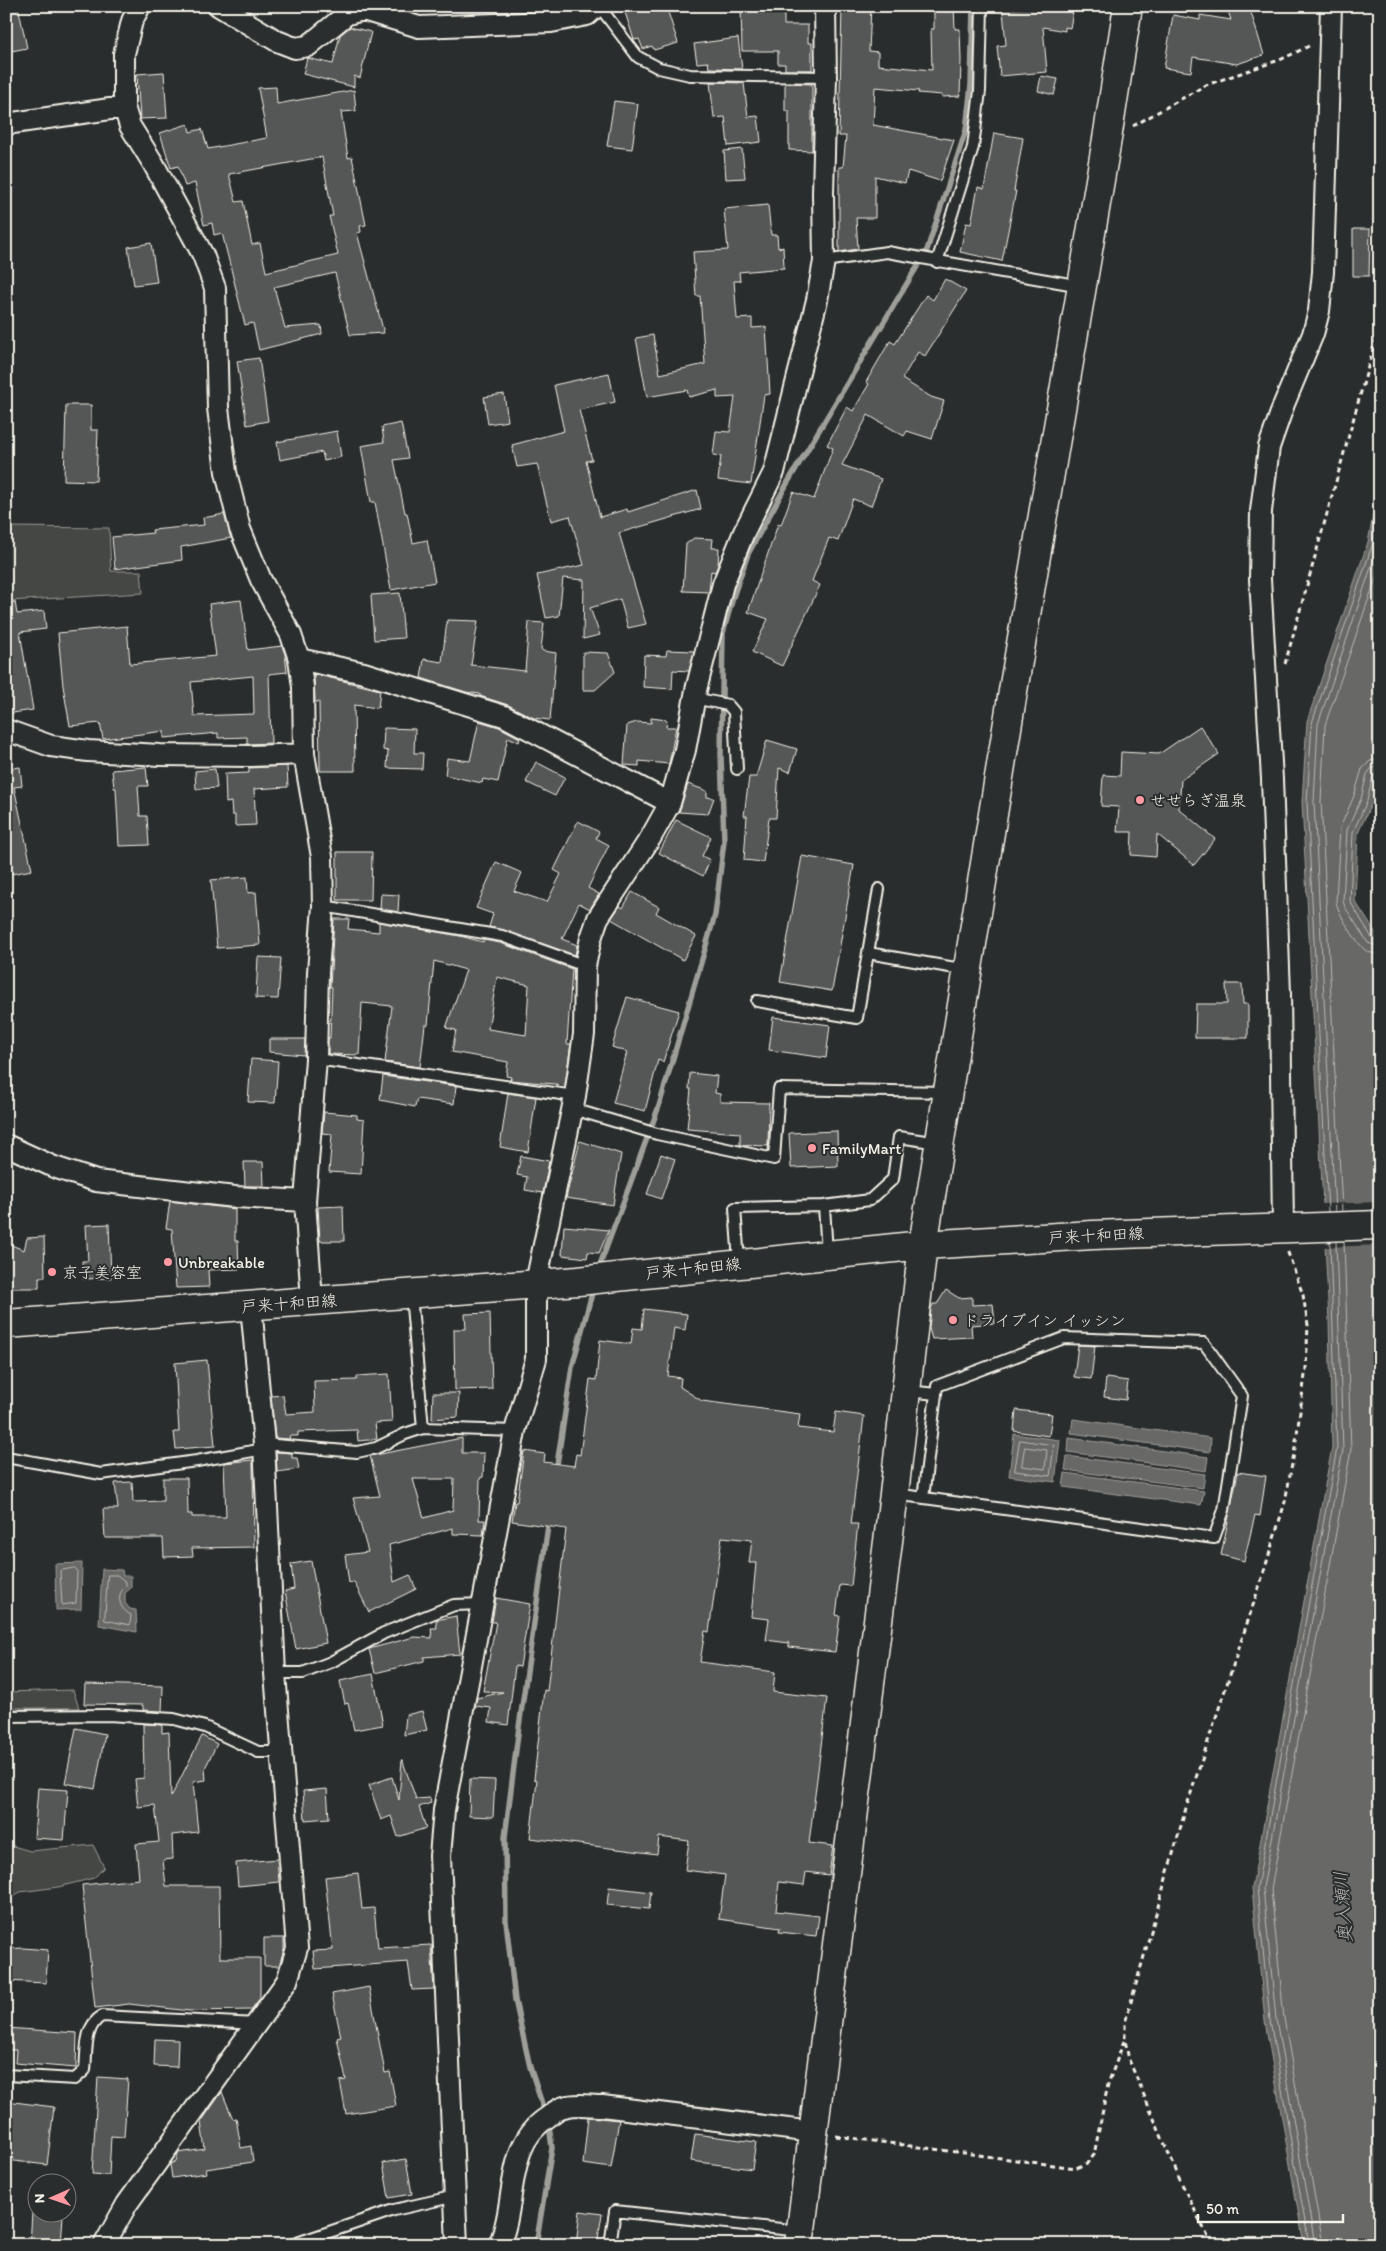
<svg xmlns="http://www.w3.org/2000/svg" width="1386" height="2251" font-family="Itim,'Klee One',sans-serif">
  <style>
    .green { fill: #444645; stroke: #9c9c96 }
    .water { fill: #676866; stroke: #9f9f9a }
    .pier { fill: #2a2d2e }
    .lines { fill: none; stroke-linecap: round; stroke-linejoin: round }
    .shore { stroke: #bcbab4; stroke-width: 1 }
    .stream { stroke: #9f9f9a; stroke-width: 5.5 }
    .building { fill: #555756; stroke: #f4f1e8; fill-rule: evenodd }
    .lane-casing { stroke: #f4f1e8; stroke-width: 14 }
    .street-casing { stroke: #f4f1e8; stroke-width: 24 }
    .secondary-casing { stroke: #f4f1e8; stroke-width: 31 }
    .path { stroke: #f4f1e8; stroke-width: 3; stroke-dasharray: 5 4; stroke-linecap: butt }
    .lane { stroke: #2a2d2e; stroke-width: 10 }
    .street { stroke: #2a2d2e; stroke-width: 20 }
    .secondary { stroke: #2a2d2e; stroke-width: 28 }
    .poi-dot { fill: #ff9aa2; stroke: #2a2d2e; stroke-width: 2 }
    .labels { text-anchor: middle; stroke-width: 4; stroke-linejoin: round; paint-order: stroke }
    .poi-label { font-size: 16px; fill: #f4f1e8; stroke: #2a2d2e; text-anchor: start }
    .street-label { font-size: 16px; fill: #f4f1e8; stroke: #2a2d2e }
    .water-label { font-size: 18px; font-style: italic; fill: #b5b3ae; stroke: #2a2d2e }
  </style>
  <rect width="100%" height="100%" fill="#2a2d2e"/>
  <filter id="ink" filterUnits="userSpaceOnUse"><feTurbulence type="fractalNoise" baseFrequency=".02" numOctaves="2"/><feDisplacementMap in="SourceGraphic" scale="10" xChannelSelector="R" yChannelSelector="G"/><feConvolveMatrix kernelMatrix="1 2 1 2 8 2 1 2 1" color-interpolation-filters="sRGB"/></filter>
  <g filter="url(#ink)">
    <path class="green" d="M7 527 109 528 111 571H141L143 593 9 601 6 581Z
      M73 1690 79 1708H6V1692Z
      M6 1844 30 1851 93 1845 104 1867 94 1878 58 1887 20 1892 6 1901Z"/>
    <path class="water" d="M1380 479V768L1372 802 1358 833 1355 901 1377 935 1380 936V2245H1304L1265 2021 1252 1888 1332 1447 1329 1320 1302 802 1307 721 1368 542Z
      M1073 1419 1211 1438 1210 1452 1071 1433Z
      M1014 1434 1060 1440 1055 1482 1009 1476Z
      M1069 1438 1208 1457 1206 1471 1068 1452Z
      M1067 1456 1205 1474 1203 1488 1065 1470Z
      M1065 1473 1204 1491 1201 1505 1063 1487Z
      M82 1563 81 1609 56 1610 55 1564Z
      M102 1569 122 1570 123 1576H131V1588L125 1593V1603L130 1609 136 1610 137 1632 99 1625Z"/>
    <path class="pier" d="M1380 1202V1245L1323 1247 1321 1204Z"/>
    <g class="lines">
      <path class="shore" d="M1380 759 1370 761 1362 769 1354 796 1340 828 1336 901C1337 912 1356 942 1365 950 1369 953 1374 954 1380 954
        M1380 767 1372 768 1367 774 1361 799 1347 830 1343 901 1345 907 1368 943 1380 947
        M1380 773 1373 776 1367 801 1353 832 1350 901 1372 938 1380 941
        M1342 1211 1321 802 1325 725 1380 566
        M1328 1212 1307 802 1312 723 1373 543 1380 506
        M1335 1212 1314 802 1318 724 1380 541
        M1020 1440 1054 1445 1050 1476 1015 1471Z
        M1025 1447 1047 1450 1045 1469 1022 1466Z
        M75 1568 77 1570 76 1603 62 1605 60 1571Z
        M108 1575H117L126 1582V1586C115 1595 119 1609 131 1615L130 1625 105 1620Z
        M1309 2245 1270 2020 1257 1888 1337 1448 1330 1242
        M1315 2245 1276 2019 1263 1888 1343 1449 1336 1242
        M1323 2245 1284 2018 1271 1889 1351 1450 1344 1241"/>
      <path class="stream" d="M598 1270 659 1106 715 915 724 841 721 755 723 633 734 594 748 554 788 482 927 250 966 130 971 85 973 6
        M556 1471 572 1367 594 1286
        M536 2245 552 2148 549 2125 530 2067 515 2000 506 1921 505 1837 518 1734 549 1519"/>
    </g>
    <path class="building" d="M6 6H18L27 48 6 52Z
      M623 6H666L678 43 654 50 652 46 643 49 639 39 634 40Z
      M741 6H761V10H784V25H808V43H812V70H785V64H778V51H742Z
      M842 6H871L869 51 878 52V65L932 70 931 29H934V6H954L955 29H960L961 60 960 96 942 97V95L918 93 919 91 875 87 873 125 954 140 940 181 908 171 905 183 875 176V218H856L858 249 839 252V167H843L846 136H839Z
      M1049 6H1074L1070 28 1065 27V31L1043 27 1047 72 1000 76 997 46 1006 45 1003 10Z
      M1243 6H1249L1264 55 1237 64 1193 57 1191 72 1164 68 1173 15 1200 20V15L1231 20 1228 11Z
      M350 27 371 32 360 78 354 76V87L303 74 307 58 333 64 340 35Z
      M738 38 742 69 709 68 708 62 697 63 694 44Z
      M164 72 167 118 140 119 137 74Z
      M1041 76 1058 79 1054 95 1038 91Z
      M710 82 744 83 748 117 758 116 761 142 728 146 725 117 714 118Z
      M785 83 812 84V151L789 150V111H785Z
      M276 87 277 104 354 90 356 111 341 112 348 158 352 157 366 225 360 226 361 232 357 233 384 333 350 335 335 273 274 287 285 328 321 325 322 334 259 350 253 323 245 325 222 233 214 235 212 223 204 225 195 183 185 186 178 166 171 168 160 133 188 124 190 132 202 129 208 149 267 138 258 88ZM322 157 333 216H329L338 255 266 272 260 243 252 245 243 201 236 202 229 174Z
      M614 101 638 104 632 149 607 146Z
      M994 133 1023 138 1014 191H1016L1002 261 960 252 966 223 971 224 978 187 984 189Z
      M742 149 745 178 726 179 724 151Z
      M768 205 771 235H777L778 248 783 247 784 268 739 272 740 281H734L737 319 752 318V328L766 327 770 394 764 395 751 484 718 480 721 456 713 455 716 431 730 432 735 397 717 398V390L689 397 687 390 647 397 636 338 653 335 660 374 705 364 700 296H696L693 252 728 250 724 209Z
      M1353 229H1370L1369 276H1353Z
      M151 243 157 282 134 285 128 247Z
      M945 279 966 291 925 356 918 352 902 379 931 397 944 401 932 439 907 431 904 436 868 415 842 465 881 479 871 506 853 499 838 541 829 538 812 581 820 585 782 666 752 652 768 619 748 612 778 524 781 525 793 492 814 499 833 448 827 445 847 407 853 411 869 384 866 382 890 341 895 344 926 295 933 300Z
      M259 358 268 421 247 425 237 361Z
      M609 373 615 402 579 410 592 460 586 461 600 517 627 509 628 512 697 490 701 509 619 533 646 624 628 628 620 599 590 608 600 635 583 639 584 580 563 578 559 616 546 618 537 575 584 565 570 516 551 521 537 464 517 467 512 445 564 431 554 385Z
      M504 394 508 421 488 424 484 397Z
      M66 405H91V430H98L96 481 64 480Z
      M401 423 408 458 394 460 405 513H407L413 543 427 540 435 582 391 590 375 502H371L361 446 384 442 382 427Z
      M337 431 341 457 324 461 322 452 280 460 277 442Z
      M224 514 231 538 181 547 182 560 115 569 112 537 153 533 152 530 204 525 203 518Z
      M694 538 713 539 712 548H719L718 565 715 572 711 571 709 592 683 591 686 544Z
      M400 593 404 638 374 640 371 595Z
      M241 600 248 650 282 646 285 654 287 672 269 674 271 743 247 744V737L218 738V733L164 738V731L103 739 100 723 70 726 63 686 58 633 127 626 130 664 216 656 209 604ZM253 676 254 714 194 716 191 682Z
      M15 602 17 614 44 611 46 629 20 632 33 710 6 714V603Z
      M447 620 478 621 471 665 525 671 529 622 544 623 541 649 543 651 556 653 550 720 534 718 508 705 480 696V694L466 692 421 678 424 659 442 662Z
      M667 650 694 651 689 671 673 670 672 689 643 687 644 655 666 656Z
      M583 652 608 653 615 672 595 690H583Z
      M314 674 380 690 378 708 354 705 355 771H320L319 702H315Z
      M651 718 667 720 666 727H676L669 764 639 761V766L624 765 627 725 637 722 651 723Z
      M479 721 499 727 520 738 519 742 508 737 498 782 483 779 482 783 445 775 447 758 470 761Z
      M1200 726 1219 754 1181 780 1179 809 1215 839 1194 865 1157 834 1156 857 1131 855 1132 832H1117L1119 807 1101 806 1103 775 1120 776 1121 752 1159 754Z
      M384 728 415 729 414 753H423L422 769 387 768 388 751 383 750Z
      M767 740 797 749 790 772 779 768 776 818H769L763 862 744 860 747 816H744L749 777H756Z
      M536 762 565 777 555 796 526 782Z
      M287 766 288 787 254 789 256 825 235 826V815H232L231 802 226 803 225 774 249 773V768Z
      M20 767 22 786 14 787 32 870 6 875V769Z
      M146 767 148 786H138L140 816H147L149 845 119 846 116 788H114L112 770Z
      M215 769 217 788 196 789 195 771Z
      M688 784 707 791V797L714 798 708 814 679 812Z
      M676 820 711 837 702 856 710 860 703 876 659 853Z
      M578 821 599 832 596 838 609 845 588 888 599 894 590 909 579 903 562 939 577 945 575 955 504 930 489 927 493 914 476 908 496 862 522 873 514 891 547 902 561 874 554 870Z
      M337 852H372L371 900H337Z
      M802 856 854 865 832 991 780 982Z
      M247 877 248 893 256 892 260 945 217 948 211 880Z
      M632 892 659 907 656 913 696 936 683 960 611 919 620 906 623 908Z
      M381 894 399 895 398 912 380 909Z
      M334 919H349L348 929 379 932V922L460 936 483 942 484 940 500 943 572 969 567 1044H571L565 1085 510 1080 511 1077 506 1076 508 1062 452 1052 456 1030 446 1028 466 970 434 961 428 1025H425L420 1067 385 1062 392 1006 362 1003 359 1055 328 1054V1038H330L332 987H330ZM497 977 529 985 526 1035 488 1029Z
      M258 957 281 958 278 999 256 998Z
      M1226 984H1242L1243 1004H1248V1038H1195L1196 1004H1227Z
      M627 997 679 1011 663 1062 658 1060 645 1111 613 1103 627 1052 612 1047Z
      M773 1017 830 1025 826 1058 769 1050Z
      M269 1039H305L304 1055 269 1052Z
      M251 1059 278 1061 275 1103 248 1102Z
      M690 1073 717 1076 715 1093 720 1094V1102L769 1103 768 1146 740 1145V1133L687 1129 691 1089H689Z
      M383 1076 456 1086 454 1104 417 1099 415 1107 380 1100Z
      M508 1093 536 1097 528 1152 500 1147Z
      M324 1112 357 1115V1119L364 1120 361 1174 329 1172 332 1134 322 1133Z
      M837 1131 838 1166 791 1168 789 1133Z
      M580 1141 621 1154 613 1205 566 1198Z
      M661 1154 675 1159 661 1199 647 1194Z
      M521 1156 549 1161 543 1193 525 1190 527 1177 517 1175Z
      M244 1162H263L264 1186H245Z
      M170 1201 235 1209V1241H238L239 1269 208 1270 209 1287 176 1288 172 1229 166 1228Z
      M343 1206 344 1241H320L318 1207Z
      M109 1224 111 1278 83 1279 82 1261H88L86 1225Z
      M564 1226 609 1230 599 1253 588 1252 587 1258 562 1255Z
      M44 1237 45 1277H39V1288H6V1243L24 1250 27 1238Z
      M946 1290 959 1298 972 1297V1305L993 1304 995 1323 971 1325 972 1337 932 1339 929 1328 931 1309 933 1304H937Z
      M644 1309 687 1314 685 1330 674 1328 668 1376 681 1378 680 1387 702 1401 800 1414 798 1428 833 1432 836 1412 864 1416 851 1524H858L851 1586 840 1585 836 1615 840 1616 835 1652 789 1647V1643L766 1640 769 1619 751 1617 756 1563H749L752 1540 722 1537 709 1632 705 1631 700 1662 775 1672 773 1692 827 1698 809 1843 833 1846 829 1875 806 1872 804 1885 779 1882 776 1911 819 1916 816 1936 779 1932 780 1928 719 1919 725 1875 685 1870 689 1841 659 1837 657 1854 530 1838 537 1780 534 1779 544 1690 547 1691 566 1529 512 1521 515 1502H517L524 1451 545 1454 544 1462 574 1466 576 1454 580 1455 590 1379 596 1380 600 1340 631 1344 633 1328 642 1329Z
      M490 1313 492 1389 455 1390 454 1329H466L465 1314Z
      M1078 1345 1095 1346 1091 1379 1074 1377Z
      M207 1360 215 1446 176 1449 174 1432H179L175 1363Z
      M389 1374 392 1422 375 1423 377 1439 358 1441 357 1430 298 1432V1436H289L290 1439 275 1438 271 1396 283 1395 286 1414 315 1412 314 1381 357 1380V1376Z
      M1106 1378 1128 1381 1126 1400 1104 1397Z
      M433 1393H459L458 1417 432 1419Z
      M1016 1410 1052 1414 1049 1436 1014 1431Z
      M462 1438V1453H484L483 1477 480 1478 479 1520H485L483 1535 453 1534V1528L389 1545 394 1582 410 1575 416 1589 369 1612 354 1582 349 1583 345 1555 368 1552 353 1498 380 1496 370 1456ZM413 1479H454L453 1510 424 1518Z
      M276 1452 292 1453V1458H297L299 1469 277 1472Z
      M253 1460 254 1547 192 1548 193 1556 164 1557 163 1538H105L103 1509H118L115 1483 132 1482 133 1502 163 1501V1478H187L188 1514H192V1517H226L224 1463Z
      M1238 1472 1266 1476 1260 1516 1255 1515 1244 1561 1221 1555Z
      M311 1561 326 1643 296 1649 285 1591 294 1589 291 1564Z
      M496 1598 530 1604 520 1667 515 1666 508 1725 489 1722 491 1708 475 1706 477 1698 503 1692 483 1691 496 1622H492Z
      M456 1616 460 1654 424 1657V1661L375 1673 369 1649 414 1637 432 1638 431 1628H437L436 1620Z
      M373 1674 383 1725 354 1730 348 1703 345 1704 340 1681Z
      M85 1684 163 1686 162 1711 143 1710V1705L84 1704Z
      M422 1711 427 1730 404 1735 406 1715Z
      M143 1724 162 1725V1733L169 1732 171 1797 202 1736 217 1744 205 1768 206 1780 193 1782 198 1832 172 1835 173 1859 163 1860 166 1886H219L220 1958H260V1998L251 2010 190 2011 129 2004 95 2008 82 1885 139 1879 136 1844 159 1842 155 1805 138 1807 135 1779 144 1778Z
      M76 1728 105 1734 95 1789 65 1783Z
      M402 1759 416 1799 430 1798 431 1803 419 1807 426 1828 398 1837 391 1816 381 1820 369 1785 392 1777 399 1800Z
      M470 1779 495 1780 493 1817 469 1816Z
      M38 1788 68 1790 64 1840 34 1838Z
      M327 1789 329 1818 305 1820 303 1791Z
      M277 1859 279 1882 238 1886 236 1863Z
      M358 1873 362 1909 374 1908 378 1948 431 1945 434 1989 412 1990 408 1962 315 1969 313 1951 333 1950 325 1877Z
      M609 1887 651 1892 649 1909 607 1905Z
      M264 1938H284V1949L279 1966H264Z
      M23 1948 48 1950 46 1983 6 1981V1949Z
      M369 1987 385 2073 390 2072 396 2106 346 2114 340 2081 346 2080 337 2038 341 2037 332 1994Z
      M6 2028 77 2033 76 2068 15 2063 16 2050H6Z
      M155 2039 178 2040 177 2067 154 2066Z
      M98 2077 128 2079 124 2137 111 2136 109 2175 92 2174Z
      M222 2092 233 2119 236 2118 241 2148 251 2146 253 2162 206 2169 207 2173 172 2178 170 2164 176 2161 178 2153 205 2149 201 2122Z
      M6 2101 54 2107 47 2165 6 2160Z
      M588 2117 619 2120 611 2168 583 2164Z
      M695 2134 756 2142 752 2169 691 2161Z
      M406 2159 412 2194 389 2198 383 2163Z
      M580 2211 602 2214 597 2245H576Z
      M32 2212 63 2215 61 2245H30Z"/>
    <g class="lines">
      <defs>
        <path id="lane" d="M599 6 638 57 659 68 690 75 826 77
          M824 261 887 252 1081 286
          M937 262 973 147 980 91 982 6
          M694 698 728 705 734 712 737 769
          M323 906 502 936 585 966
          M868 953 879 889
          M757 1001 857 1018 868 953 967 970
          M316 1059 575 1096
          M573 1109 657 1134 774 1159 779 1089 946 1092
          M824 1206 870 1200 893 1179 899 1137 938 1143
          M739 1262 735 1208 824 1206 827 1253
          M411 1295 423 1428
          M908 1391 936 1394
          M264 1444 357 1452 376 1448 405 1434 423 1428 515 1431
          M6 1457 101 1474 197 1461 264 1449
          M895 1494 1214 1538 1224 1510 1242 1396 1204 1343 1064 1338 937 1386 923 1498
          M275 1673H303L331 1662 384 1633 454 1605 483 1604
          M6 1716 108 1715 174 1719 205 1727 258 1752H281
          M6 2075 75 2079 85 2070C87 2051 84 2026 102 2016L257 2024
          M291 2245 394 2210 456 2196
          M610 2245 615 2211 800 2231"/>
        <path id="street" d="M140 6 132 21 124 54V107L130 126 153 163 203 255 215 288 218 408 226 472 240 529 261 580 291 635 299 659 303 687 304 754 322 857 323 906 318 972 316 1059 305 1201 312 1300
          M219 6 277 41 295 48 308 46 347 14 363 10 419 27 551 22 587 15 597 6
          M6 124 124 107
          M299 659 364 673 504 716 670 803
          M6 730 51 746 88 751 160 755 250 756 304 754
          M6 1145 54 1167 96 1181 235 1197 305 1201
          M1283 1227 1280 994 1272 779 1260 579 1261 511 1269 447 1284 404 1313 334 1319 311 1323 272 1331 6
          M104 2245 127 2204 287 1981 297 1948 275 1673 264 1444 251 1306
          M457 2245 440 1856 444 1810 515 1431 536 1359V1283L575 1096 584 1034 585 966 591 938 598 918 651 837 670 803 685 750 696 690 723 584 744 532 774 472 817 300 824 261 823 193 826 77 825 6
          M499 2245C518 2202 504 2145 548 2117 553 2113 558 2108 564 2107 576 2103 590 2106 602 2106L813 2132"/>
        <path id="secondary" d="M6 1324 578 1281 923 1245 1093 1235 1380 1225
          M799 2245 894 1494 923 1245 1014 685 1107 139 1128 6"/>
      </defs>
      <use href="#lane" class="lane-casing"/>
      <use href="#street" class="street-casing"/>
      <use href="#secondary" class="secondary-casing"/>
      <path class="path" d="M1133 126 1206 85 1282 59 1311 45
        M1285 664 1380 324
        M836 2136 1076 2168 1087 2163 1094 2155 1108 2084 1124 2041
        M1212 2245 1180 2180 1129 2060 1125 2040V2023L1186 1808 1262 1578 1285 1502 1295 1448 1306 1368 1308 1325 1303 1295 1287 1250"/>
      <use href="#lane" class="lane"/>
      <use href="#street" class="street"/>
      <use href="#secondary" class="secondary"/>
    </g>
  </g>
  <g class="poi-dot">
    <circle cx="1140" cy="800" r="5"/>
    <circle cx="812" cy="1148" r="5"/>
    <circle cx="168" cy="1262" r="5"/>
    <circle cx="52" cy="1272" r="5"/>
    <circle cx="953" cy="1320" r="5"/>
  </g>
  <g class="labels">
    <g class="poi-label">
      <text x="1150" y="806">せせらぎ温泉</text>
      <text x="822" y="1154">FamilyMart</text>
      <text x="178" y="1268">Unbreakable</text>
      <text x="62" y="1278">京子美容室</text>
      <text x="963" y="1326">ドライブイン イッシン</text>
    </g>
    <g class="street-label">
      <text transform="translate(1096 1235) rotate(-3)" y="6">戸来十和田線</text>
      <text transform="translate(693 1268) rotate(-6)" y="6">戸来十和田線</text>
      <text transform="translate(289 1303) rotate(-4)" y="6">戸来十和田線</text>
    </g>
    <g class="water-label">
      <text transform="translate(1343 1907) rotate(-94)" y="6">奥入瀬川</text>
    </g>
  </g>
  <rect width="1386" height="2251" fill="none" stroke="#2a2d2e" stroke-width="25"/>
  <rect x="12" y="12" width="1361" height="2226" fill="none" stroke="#f4f1e8" stroke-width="2" filter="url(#ink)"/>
  <g transform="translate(52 2198) rotate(268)"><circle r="24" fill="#2a2d2e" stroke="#7b7b78"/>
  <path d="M0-4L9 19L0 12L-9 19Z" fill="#ff9aa2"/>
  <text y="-8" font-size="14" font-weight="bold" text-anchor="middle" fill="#f4f1e8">N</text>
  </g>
  <path d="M1198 2214v8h145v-8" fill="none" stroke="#f4f1e8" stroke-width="2.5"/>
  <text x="1206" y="2214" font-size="15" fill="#f4f1e8" stroke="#2a2d2e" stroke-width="4" paint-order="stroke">50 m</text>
</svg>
